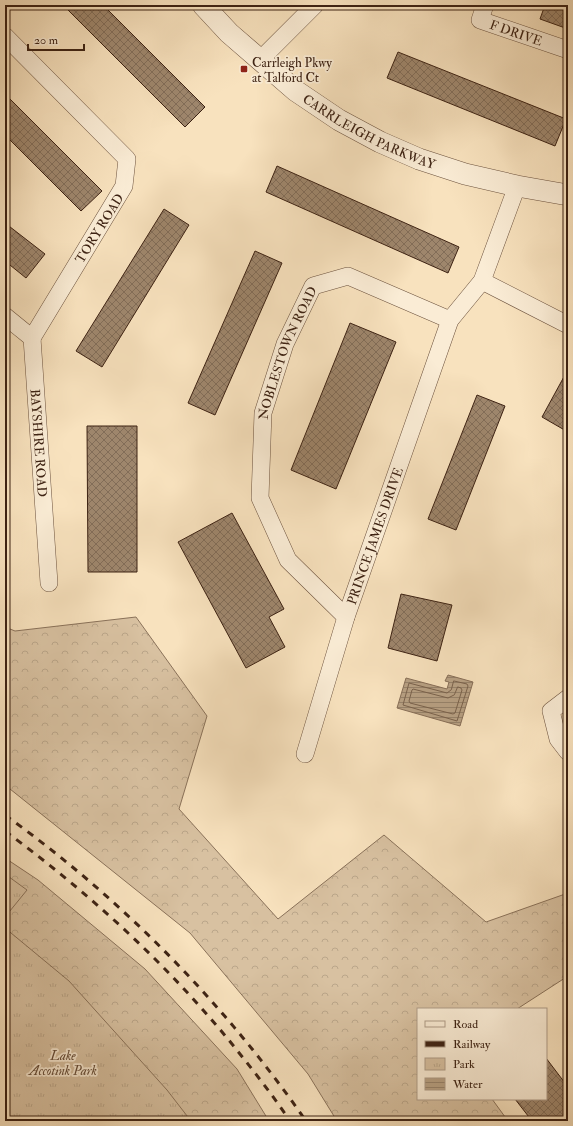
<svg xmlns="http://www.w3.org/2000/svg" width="573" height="1126" font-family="'IM FELL Double Pica',serif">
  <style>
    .forest { fill: url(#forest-crowns); stroke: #8a725a }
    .park { fill: url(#park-tufts); stroke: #8a725a }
    .water { fill: url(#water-rules); stroke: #876e57 }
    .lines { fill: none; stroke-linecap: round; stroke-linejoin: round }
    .shore { stroke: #7a624c; stroke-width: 1 }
    .building { fill: url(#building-cross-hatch); stroke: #3d2213 }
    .minor-casing { stroke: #6c523e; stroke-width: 18 }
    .tertiary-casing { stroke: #6c523e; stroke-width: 22 }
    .minor { stroke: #faecd5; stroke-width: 17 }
    .tertiary { stroke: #faecd5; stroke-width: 21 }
    .rail { stroke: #3d2213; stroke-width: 3; stroke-dasharray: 7 7; stroke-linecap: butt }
    .poi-dot { fill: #8f2418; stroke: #faecd5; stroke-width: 1.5 }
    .labels { text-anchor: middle; stroke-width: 3.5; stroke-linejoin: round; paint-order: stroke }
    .street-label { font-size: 13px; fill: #3d2213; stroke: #faecd5 }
    .poi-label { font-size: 13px; fill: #3d2213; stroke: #faecd5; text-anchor: start }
    .park-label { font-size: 13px; font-style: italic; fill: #644a36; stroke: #faecd5 }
  </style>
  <defs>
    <pattern id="forest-crowns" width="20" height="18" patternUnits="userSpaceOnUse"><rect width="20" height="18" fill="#d8c1a1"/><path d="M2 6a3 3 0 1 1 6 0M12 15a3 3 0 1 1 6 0" fill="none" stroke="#baa68a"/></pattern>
    <pattern id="park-tufts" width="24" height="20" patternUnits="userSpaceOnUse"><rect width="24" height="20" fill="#d8c1a1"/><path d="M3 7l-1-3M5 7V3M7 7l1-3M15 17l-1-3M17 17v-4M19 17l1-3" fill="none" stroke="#baa68a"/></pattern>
    <pattern id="water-rules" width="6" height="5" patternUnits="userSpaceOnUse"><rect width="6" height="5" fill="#b8a184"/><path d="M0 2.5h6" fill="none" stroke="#97836b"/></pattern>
    <pattern id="building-cross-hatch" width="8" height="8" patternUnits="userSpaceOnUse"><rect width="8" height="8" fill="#9e866c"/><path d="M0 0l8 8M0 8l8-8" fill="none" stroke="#826d58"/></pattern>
  </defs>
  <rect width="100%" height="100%" fill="#f8e2be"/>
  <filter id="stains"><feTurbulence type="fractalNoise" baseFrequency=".005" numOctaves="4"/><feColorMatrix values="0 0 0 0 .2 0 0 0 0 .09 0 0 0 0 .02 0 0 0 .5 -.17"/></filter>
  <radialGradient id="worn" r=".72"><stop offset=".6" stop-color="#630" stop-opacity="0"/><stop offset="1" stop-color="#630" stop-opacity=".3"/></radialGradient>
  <path class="forest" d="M136 617 207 716 179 809 278 919 384 835 486 922 568 893V976L517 1009H418V1099H492L508 1121H337L308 1074 190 933 5 785V627L15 631Z
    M5 858 38 880 145 969 237 1069 269 1121H5Z"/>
  <path class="park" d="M5 874 27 890 5 917Z
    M5 928 69 981 167 1090 191 1121H5Z"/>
  <path class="water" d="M448 675 473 682 460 726 397 708 406 678 447 689 449 682 445 681Z"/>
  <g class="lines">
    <path class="shore" d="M454 681 467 684 468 686 457 721 403 705 409 683 447 693 451 690Z
      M458 687 461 688 462 690 455 713 453 714 410 703 409 701 412 690 413 689 448 698 454 695Z"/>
  </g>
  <path class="building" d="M63 5H103L205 107 185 127Z
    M545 5H568V29L540 19Z
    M398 52 566 119 555 146 387 78Z
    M5 94 102 191 81 211 5 135Z
    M277 166 459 247 448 273 266 192Z
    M164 209 189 225 102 367 76 351Z
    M5 223 45 254 26 278 5 261Z
    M255 251 282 263 215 415 188 403Z
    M350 323 396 342 336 489 291 470Z
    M566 373 568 374V432L542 417Z
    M477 395 505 406 456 530 428 519Z
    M87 426H137V572H88Z
    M232 513 284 609 269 617 285 647 246 668 178 542Z
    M401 594 452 605 437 661 388 648Z
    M546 1058 568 1087V1121H532L515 1099H546Z"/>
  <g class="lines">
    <defs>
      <g id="minor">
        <path id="s1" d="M485 5 480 20 568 50"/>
        <path d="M5 36 127 159 124 186 32 338"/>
        <path d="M260 60 315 5"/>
        <path d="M482 281 568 325"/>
        <path id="s2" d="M5 316 32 338 49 583"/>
        <path id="s3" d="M346 617 288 560 260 498 263 413 285 344 313 286 348 276 450 320"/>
        <path d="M568 698 551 711 558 739 568 752"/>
        <path id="s4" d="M305 754 346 617 450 320 482 281 517 186"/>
      </g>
      <g id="tertiary">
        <path id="s5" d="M203 5 229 33 296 91 339 120 380 142 419 159 465 174 517 186 568 195"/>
      </g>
    </defs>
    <use href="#minor" class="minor-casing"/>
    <use href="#tertiary" class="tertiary-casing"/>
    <use href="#minor" class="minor"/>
    <use href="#tertiary" class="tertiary"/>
    <path class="rail" d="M5 815C122 899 224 1003 306 1121
      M5 831C89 893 166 963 232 1044 252 1069 272 1094 290 1121"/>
  </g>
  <rect class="poi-dot" x="240" y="65" width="8" height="8" rx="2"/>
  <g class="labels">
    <g class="street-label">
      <text dy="5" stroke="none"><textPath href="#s1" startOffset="54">F DRIVE</textPath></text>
      <text dy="5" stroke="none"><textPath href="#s5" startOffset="211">CARRLEIGH PARKWAY</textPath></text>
      <text transform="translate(99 228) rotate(-58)" y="5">TORY ROAD</text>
      <text dy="5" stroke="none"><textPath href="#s3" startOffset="299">NOBLESTOWN ROAD</textPath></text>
      <text dy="5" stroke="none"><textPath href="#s2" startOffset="140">BAYSHIRE ROAD</textPath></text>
      <text dy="5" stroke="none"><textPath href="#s4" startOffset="229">PRINCE JAMES DRIVE</textPath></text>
    </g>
    <g class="poi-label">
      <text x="252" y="67">Carrleigh Pkwy<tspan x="252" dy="15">at Talford Ct</tspan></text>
    </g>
    <g class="park-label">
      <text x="63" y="1060">Lake<tspan x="63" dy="15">Accotink Park</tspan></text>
    </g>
  </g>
  <rect width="573" height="1126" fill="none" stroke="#f8e2be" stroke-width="20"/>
  <rect x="6" y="6" width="561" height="1114" fill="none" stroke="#3d2213" stroke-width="2"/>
  <rect x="10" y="10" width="553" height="1106" fill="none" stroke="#3d2213"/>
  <rect x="417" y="1008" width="130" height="92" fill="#faecd5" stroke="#ae9b87"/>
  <rect x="425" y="1021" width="20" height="6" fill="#faecd5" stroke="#ae9b87"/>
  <text x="453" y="1028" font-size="12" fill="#3d2213">Road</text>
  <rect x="425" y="1041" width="20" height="6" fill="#3d2213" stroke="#ae9b87"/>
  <text x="453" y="1048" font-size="12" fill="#3d2213">Railway</text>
  <rect x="425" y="1058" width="20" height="12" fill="url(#park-tufts)" stroke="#ae9b87"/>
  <text x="453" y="1068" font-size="12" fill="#3d2213">Park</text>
  <rect x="425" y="1078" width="20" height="12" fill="url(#water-rules)" stroke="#ae9b87"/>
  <text x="453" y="1088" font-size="12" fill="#3d2213">Water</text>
  <path d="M28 44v6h56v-6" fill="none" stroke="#3d2213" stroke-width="2"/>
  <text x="34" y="44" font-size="12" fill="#3d2213" stroke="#faecd5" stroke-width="3" paint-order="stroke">20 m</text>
  <rect width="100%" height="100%" filter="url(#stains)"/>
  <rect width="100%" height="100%" fill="url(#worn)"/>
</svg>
